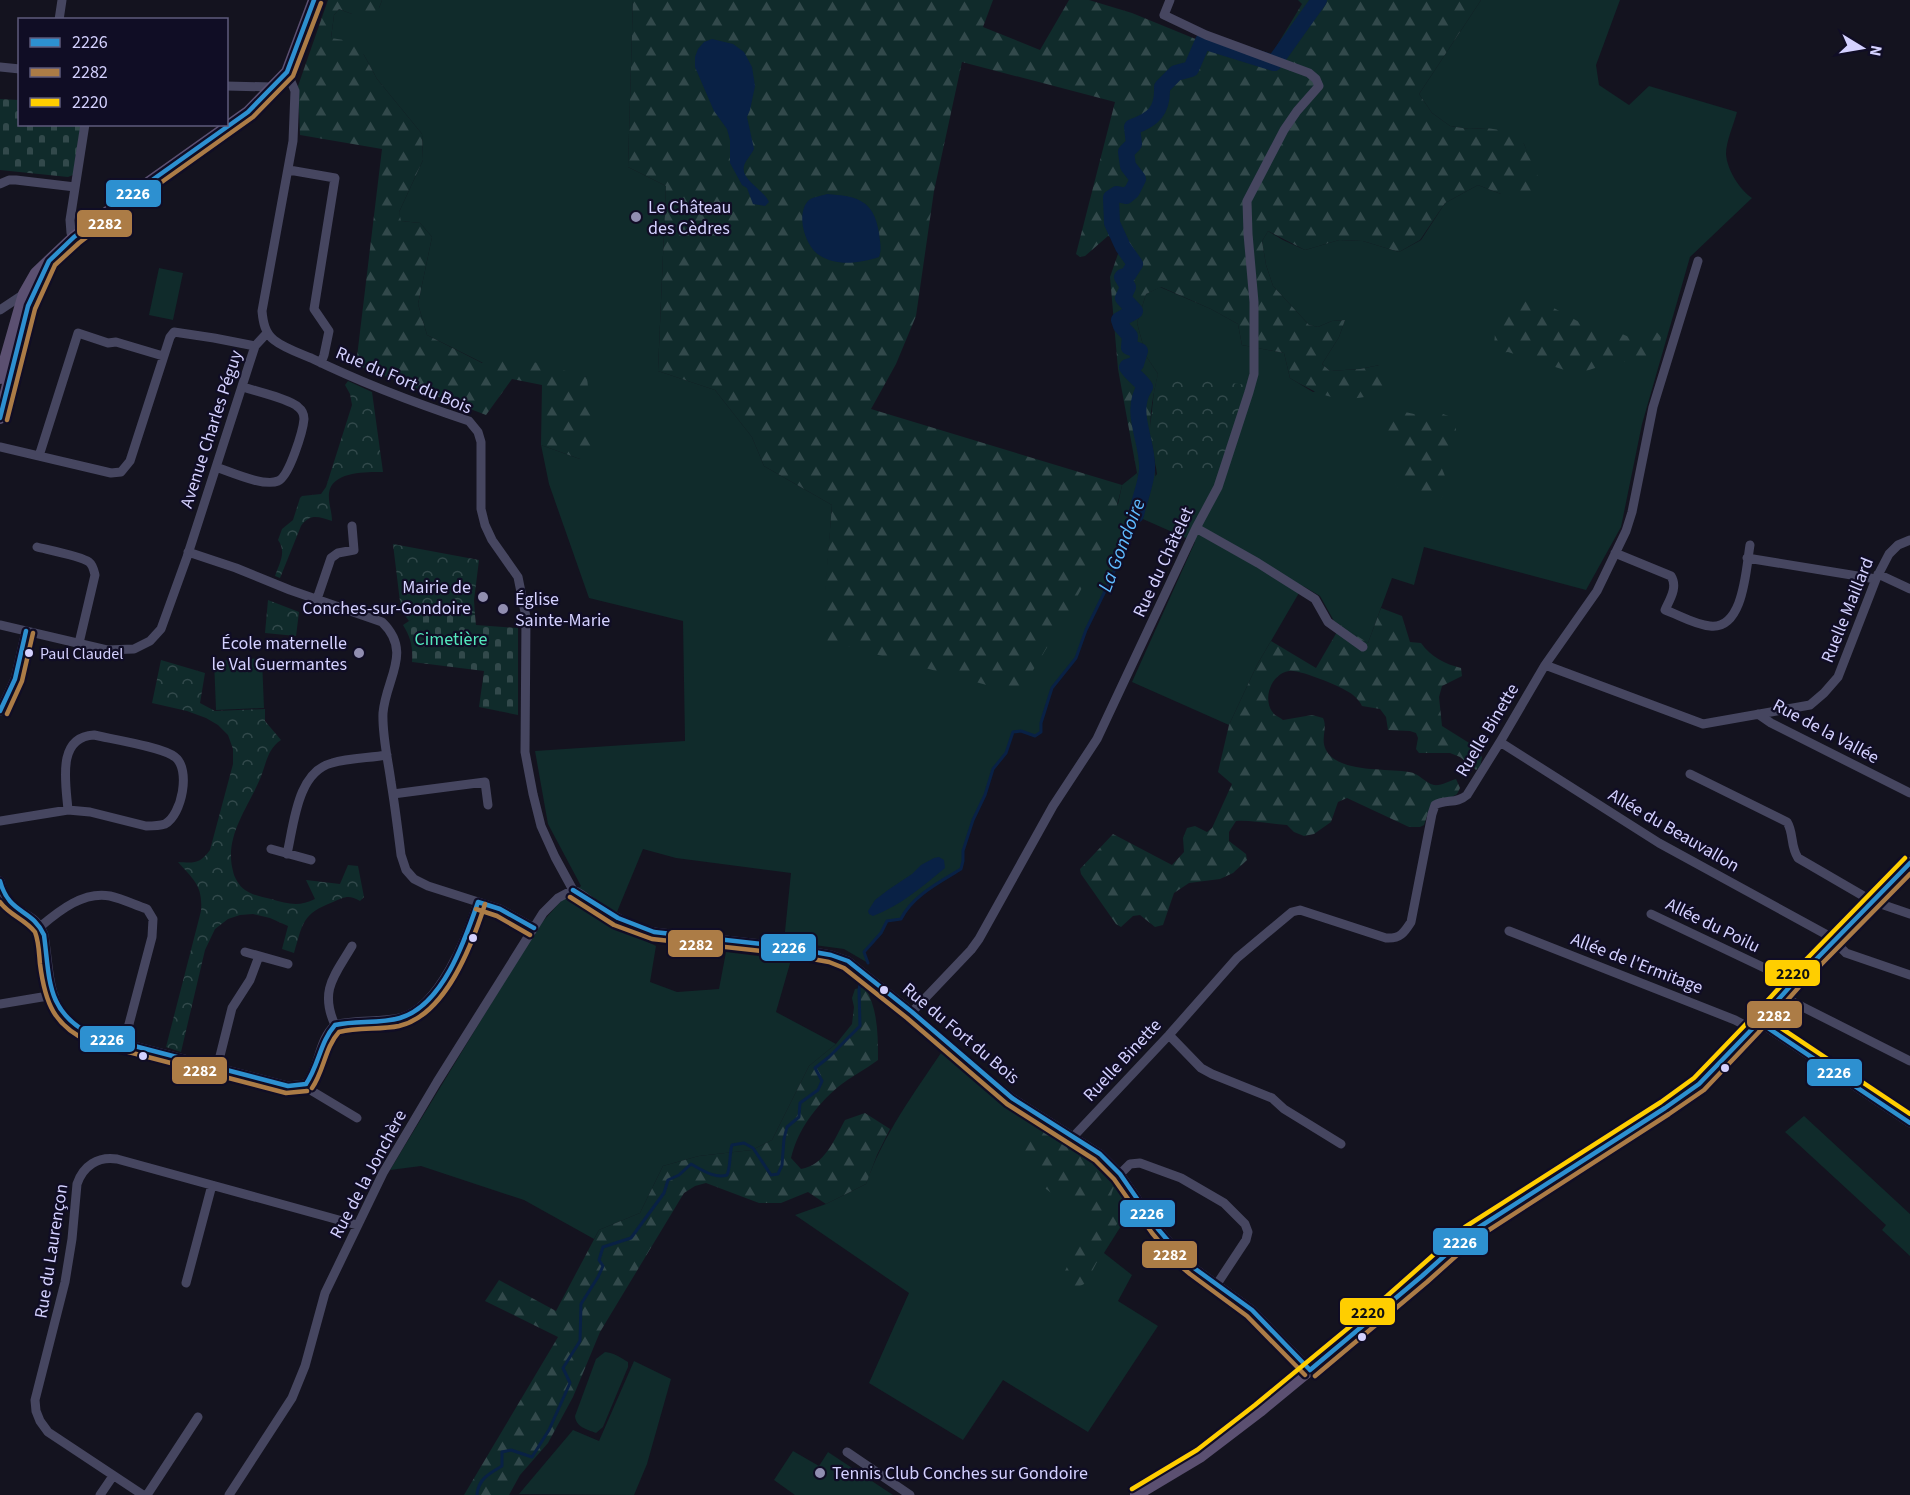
<svg xmlns="http://www.w3.org/2000/svg" width="1910" height="1495" font-family="'Source Sans 3',sans-serif">
  <style>
    .green { fill: #102b2b }
    .forest { fill: url(#forest-firs) }
    .cemetery { fill: url(#cemetery-stones) }
    .park { fill: url(#park-crowns) }
    .water { fill: #092145 }
    .lines { fill: none; stroke-linecap: round; stroke-linejoin: round }
    .stream { stroke: #092145; stroke-width: 3 }
    .river { stroke: #092145; stroke-width: 16 }
    .minor { stroke: #464660; stroke-width: 9 }
    .major { stroke: #5b5071; stroke-width: 12 }
    .bus-1-casing { stroke: #100d25; stroke-width: 9 }
    .bus-2-casing { stroke: #100d25; stroke-width: 9 }
    .bus-3-casing { stroke: #100d25; stroke-width: 9 }
    .bus-1 { stroke: #2d90d0; stroke-width: 4.5 }
    .bus-2 { stroke: #ac7c46; stroke-width: 4.5 }
    .bus-3 { stroke: #ffce00; stroke-width: 4.5 }
    .poi-dot { fill: #918eb1; stroke: #100d25; stroke-width: 2 }
    .bus-dot { fill: #d4d1ff; stroke: #100d25; stroke-width: 2 }
    .labels { text-anchor: middle; stroke-width: 4.5; stroke-linejoin: round; paint-order: stroke }
    .bus-label { font-size: 16px; fill: #d4d1ff; stroke: #100d25; text-anchor: start }
    .poi-label { font-size: 18px; fill: #d4d1ff; stroke: #100d25; text-anchor: start }
    .street-label { font-size: 18px; fill: #d4d1ff; stroke: #100d25 }
    .park-label { font-size: 18px; fill: #54e8bd; stroke: #100d25 }
    .water-label { font-size: 20px; font-style: italic; fill: #5fbbff; stroke: #100d25 }
    .line-badge { stroke: #100d25; stroke-width: 2 }
    .badge-label { font-size: 16px; text-anchor: middle; font-weight: bold; fill: #fff }
    .pale-badge-label { font-size: 16px; text-anchor: middle; font-weight: bold; fill: #111 }
  </style>
  <defs>
    <pattern id="forest-firs" width="22" height="20" patternUnits="userSpaceOnUse" patternTransform="scale(1.5)"><rect width="22" height="20" fill="#102b2b"/><path d="M5 1l3.5 6h-7zM16 11l3.5 6h-7z" fill="#32494b"/></pattern>
    <pattern id="cemetery-stones" width="16" height="16" patternUnits="userSpaceOnUse" patternTransform="scale(1.5)"><rect width="16" height="16" fill="#102b2b"/><path d="M2 7V4a2 2 0 0 1 4 0v3zM10 15v-3a2 2 0 0 1 4 0v3z" fill="#32494b"/></pattern>
    <pattern id="park-crowns" width="20" height="18" patternUnits="userSpaceOnUse" patternTransform="scale(1.5)"><rect width="20" height="18" fill="#102b2b"/><path d="M2 6a3 3 0 1 1 6 0M12 15a3 3 0 1 1 6 0" fill="none" stroke="#32494b"/></pattern>
  </defs>
  <rect width="100%" height="100%" fill="#14131f"/>
  <path class="green" d="M382 0H633L628 167 666 186 658 371 715 390 752 437 764 466 832 505 822 639 1118 504 1122 485 1137 473 1144 490 1157 474 1150 430 1154 393 1158 374 1146 356 1137 323 1146 294 1160 287 1211 309 1238 324 1242 345 1284 353 1290 378 1313 392 1380 365 1360 369 1330 371 1322 364 1339 337 1345 320 1332 321 1318 327 1309 325 1273 286 1266 265 1262 241 1268 231 1283 240 1305 250 1339 240 1363 241 1399 252 1421 240 1445 203 1478 185 1501 194 1531 163 1524 144 1487 128 1469 129 1450 126 1432 113 1419 94 1481 0H1620L1596 65 1599 85 1629 105 1649 86 1737 112C1734 124 1726 141 1726 154 1727 170 1740 190 1752 198L1690 257 1642 424 1621 527 1586 590 1424 547 1414 585 1392 578 1368 643 1334 621 1320 596 1303 586 1257 665 1229 725 1132 682 1195 542 1136 516 1111 579 1086 630 1076 658 1052 688 1041 723V732L1035 736 1021 731 1013 732 1006 753 993 769 985 795 973 820 963 851V861L961 869C940 881 912 897 901 919L887 921 881 933 864 952 868 963 844 949 784 941 791 873 676 858 643 849 612 924 656 946 650 982 677 992 719 989 726 952 791 960 776 1012 836 1044 809 1066 772 1140 752 1150 699 1156 663 1166 640 1213 599 1230 594 1239 524 1200 421 1166 390 1170 537 928 561 901 581 886 548 824 535 751 685 741 683 621 589 598 549 484 541 445 580 459 587 377 483 363 427 335 418 304 432 237 420 223 400 221 399 212 423 160 422 134 377 79 364 55 331 38 334 15 339 9 352 14 379 8Z
    M159 268 183 273 173 320 149 315Z
    M262 658 264 708 216 710 214 661Z
    M943 1050 1031 1121 1085 1153 1115 1179 1133 1207 1104 1253 1132 1275 1118 1301 1158 1326 1088 1432 1003 1380 963 1440 869 1383 909 1293 795 1215 826 1204 866 1184C883 1135 914 1093 943 1050Z
    M1804 1116 1910 1214V1256L1882 1230 1886 1225 1785 1132Z
    M605 1352C614 1353 620 1357 628 1362V1367L603 1427 596 1433C586 1429 576 1427 575 1416L596 1359Z
    M634 1361 671 1379 647 1464 634 1495 519 1494 573 1430 599 1441Z
    M793 1451 819 1466 828 1452 893 1495H795L774 1480Z"/>
  <path class="forest" d="M328 0H382L379 8 367 17 352 14 339 9 334 15 331 38 350 41 364 55 377 79 422 134 423 160 399 212 401 221 420 223 432 237 418 304 427 335 482 363 498 352 587 377 594 448 580 459 541 445 542 385 512 379 486 415 356 365 382 149 300 135 298 86Z
    M633 0H993L983 27 1040 50 1069 0H1089L1132 13 1264 67 1302 4 1298 0H1481L1419 94 1432 113 1450 126 1469 129 1487 128 1511 132 1524 144 1542 186 1528 201 1501 194 1478 185 1445 203 1420 240 1399 252 1363 241 1339 240 1305 250 1268 231 1262 241 1266 265 1273 286 1309 325 1318 327 1332 321 1345 320 1339 337 1322 364 1330 371 1360 369 1380 365 1388 377 1385 392C1343 404 1327 400 1290 378L1284 353 1242 345 1238 324 1211 309 1161 287 1146 294 1137 323 1146 356 1158 374C1154 392 1149 413 1151 432 1152 452 1157 469 1155 490H1144L1137 473 1118 369 1110 277 1118 254V247L1115 239 1108 236 1085 256 1080 257 1076 254 1115 102 962 62 934 191 916 316 896 364 871 409 1122 485C1106 562 1058 627 1019 694L821 639 832 505 764 466 752 437 715 390 658 371 666 186 628 167Z
    M1528 300 1540 302 1552 307 1599 333H1620L1638 341 1643 339 1646 333 1655 330 1661 337C1657 368 1629 363 1606 360L1595 368 1577 374 1508 352 1498 353C1487 333 1504 316 1517 301Z
    M1404 412C1416 413 1427 420 1439 420L1443 414 1451 417C1462 436 1454 441 1440 454 1438 474 1454 475 1441 499 1432 501 1404 496 1398 488 1395 484 1394 479 1392 474L1396 467 1408 466V459C1391 446 1375 443 1384 419Z
    M1381 608 1402 616 1410 642 1421 643C1431 657 1445 664 1461 668L1462 676 1442 686 1439 697 1442 726 1474 746 1482 757 1480 767 1476 770 1460 757 1450 753H1419L1416 749 1418 738 1416 733 1410 731 1388 730 1386 717 1380 709 1362 706C1360 702 1357 698 1353 695 1345 688 1299 669 1289 671 1270 674 1261 702 1275 715 1278 717 1281 718 1283 720L1312 715 1323 718C1328 728 1320 739 1326 750 1338 773 1386 768 1409 772 1419 773 1425 783 1434 785 1441 786 1449 781 1456 779L1460 788 1457 794 1452 797 1431 804 1424 825 1420 827H1409L1347 798 1338 802 1331 822 1314 834 1304 836 1294 832 1287 825C1270 824 1252 820 1236 821L1229 832V841L1246 854 1247 860 1233 873 1220 879 1189 883 1174 893 1163 925 1155 927 1140 915 1133 916 1121 927 1116 924 1081 874 1080 869 1113 834 1172 865 1184 852 1183 838 1187 828 1195 826 1207 832 1212 828 1232 784 1218 772 1229 725 1257 665 1271 641 1316 668 1341 625 1368 643Z
    M865 987C878 1010 878 1034 878 1060 865 1070 850 1077 838 1087 816 1106 798 1129 791 1158L801 1169C825 1165 834 1140 845 1120L865 1113 890 1129 877 1155 866 1184 826 1204 808 1192 781 1203H759L706 1183 695 1186 684 1193 600 1332 573 1397 548 1443 520 1475 509 1495H464L558 1337 485 1301 499 1280 556 1311 599 1230 640 1213 663 1166 699 1156 752 1150 772 1140 809 1066 836 1044 852 1024 854 1007 852 998 855 989Z
    M1027 1127H1036L1088 1160 1114 1187C1108 1202 1111 1205 1120 1218L1086 1283 1074 1289 1063 1282 1064 1273 1087 1226 1084 1211 1072 1201 1050 1192 1042 1186 1045 1177 1040 1170 1023 1157 1017 1140Z"/>
  <path class="cemetery" d="M0 99 19 100 20 124 81 125 73 175 68 177 0 170Z
    M421 613H457L475 615 476 625 518 628V715L479 707 484 671 412 662C413 647 411 638 403 625Z"/>
  <path class="park" d="M1158 374 1247 385 1218 479 1180 473 1156 467 1150 430 1154 393Z
    M348 381 372 392 383 472C367 472 332 471 329 493 328 502 332 512 332 521 319 517 310 513 301 526L280 578 275 576C279 564 287 552 278 540L282 529 293 520 300 498 302 496 321 494 326 487 352 405 350 394 345 385Z
    M393 544 479 560 474 600 475 615 457 613H422L409 621 401 610Z
    M268 600 299 612 296 636 265 633Z
    M161 660 205 673 200 703 215 711 265 709V721L281 740C267 749 266 765 260 779 247 809 224 837 233 871 234 877 239 886 245 890 252 895 262 897 271 899 288 904 299 907 315 899L306 880 340 884 348 865 358 866 364 897 360 901C349 894 344 897 333 902 302 914 303 923 294 953L282 949 288 926 270 918 253 914 240 915 228 919 215 929 205 950 181 1052 166 1047 201 911C203 886 194 880 178 862 194 863 200 864 210 850L233 764V749L228 735 218 725 206 718 187 711 152 703Z"/>
  <path class="water" d="M712 39 733 44 744 52 752 67 755 86 750 110 747 117 754 149C751 155 745 161 744 166 740 179 764 190 769 202L765 206 753 204 747 188 742 185 730 163V140L727 129 714 111 695 67V57L698 49 704 42Z
    M827 194C857 196 874 200 879 233 880 242 882 249 879 257 860 263 837 267 819 255 805 246 795 213 809 200 813 197 821 196 827 194Z
    M939 857 944 860 945 868C923 886 900 906 873 916L869 914 868 911 875 900 888 890 912 874 921 865 934 858Z"/>
  <g class="lines">
    <path class="stream" d="M868 963 864 952 881 933 887 921 901 919C912 896 940 882 961 869L963 861V851L973 820 985 795 993 769 1006 753 1013 732 1021 731 1035 736 1041 732V723L1052 688 1076 658 1086 630 1111 579 1136 515
      M477 1495C478 1479 490 1473 502 1466V1452L511 1450 532 1457 549 1430 570 1383 563 1368 580 1341 581 1304 598 1277 603 1266 599 1260 603 1247 631 1238 664 1193 668 1180 679 1175 691 1164C702 1170 715 1179 727 1175 731 1166 729 1155 732 1145L744 1143 753 1148 771 1175 778 1174 782 1165 784 1139 787 1127 799 1117 800 1103 818 1090 822 1081 815 1068 829 1057 860 1026 859 990 861 978"/>
    <path class="river" d="M1136 515C1139 501 1146 484 1147 470 1149 442 1128 412 1145 387 1140 379 1132 375 1127 367L1136 364 1140 351 1129 347 1130 336 1121 326 1119 320 1135 311 1123 298 1128 287 1122 277 1128 275 1135 264 1123 247 1112 223 1111 198 1117 194 1126 196 1132 191 1138 179 1128 166 1126 152 1134 144 1132 127C1153 120 1163 111 1162 87L1176 73 1191 69 1203 41 1274 63 1319 0"/>
    <path class="minor" d="M59 20 62 0
      M0 67 20 69
      M287 72 295 91 293 141 262 311C263 322 265 333 274 340 284 348 299 353 311 358 362 383 415 403 469 421L478 432 481 442V509L485 525 492 540 518 577 526 617 525 752 533 794 541 826 555 857 573 890C583 894 588 900 597 906 616 918 633 926 654 932L780 946 831 955 848 961 912 1012 960 1055 1012 1098 1100 1154 1120 1174 1158 1229 1182 1257 1194 1268 1252 1310 1310 1370
      M226 86 273 87
      M289 170 335 178 314 309 329 331 324 355 321 363
      M0 184 9 180H16L75 187
      M74 237 71 233 70 220 85 124
      M0 310 24 294
      M0 447 111 473 121 472 130 461 170 337 174 332 214 338 255 346
      M39 456 78 333 108 343 116 342 163 356
      M216 467C231 472 264 487 278 481 289 477 303 431 304 419 304 414 302 410 298 407 290 399 255 391 243 387
      M1196 528 1258 563 1315 599 1328 622 1363 647
      M37 547C49 550 81 556 89 562 93 565 94 571 95 575L79 643
      M188 552 236 568 290 590 382 622C413 652 386 678 383 713 382 735 388 760 391 782 395 806 398 831 401 855L406 870 414 879 428 886 500 909 534 928
      M1615 553 1671 576C1678 587 1670 599 1665 610 1679 615 1695 625 1710 626 1744 630 1746 568 1750 545
      M1747 558 1876 579
      M1878 574 1910 589
      M317 599 331 558 338 553 354 550 352 526
      M0 625 107 650 134 649 150 641 161 629 187 557 255 346 267 333
      M1545 665 1703 724 1810 705 1824 693 1838 677 1876 579 1889 554 1898 545 1910 540
      M0 711 15 679 26 631
      M1758 714 1771 723 1910 793
      M1500 742 1659 843 1829 936 1846 953 1910 975
      M1690 774 1787 822C1794 833 1790 846 1798 858L1872 901 1910 914
      M393 794 485 782 488 805
      M0 821 68 810 90 812 146 826C153 826 159 826 165 824 182 815 191 769 175 757 163 747 111 739 94 735 56 737 66 784 68 810
      M271 849 311 860
      M287 854C294 824 297 772 332 763 349 758 369 758 387 755
      M0 881C2 889 4 897 10 903 23 916 37 915 44 935 51 977 46 1018 92 1035L288 1086 306 1084
      M1651 914 1794 982
      M41 926C60 910 84 891 110 896 123 899 135 905 147 909L153 919 152 937 124 1043
      M1509 931 1735 1020 1752 1029
      M245 952 288 964
      M1781 996 1910 1061
      M0 1004 54 995
      M912 1012 971 950 979 939 1053 806 1097 739 1196 528 1218 487 1249 392 1254 374V302L1248 234 1247 201 1284 130 1297 111 1319 86 1316 79 1309 73 1206 35 1164 15 1170 0
      M1759 1022 1910 1123
      M335 1025C319 990 335 975 352 946
      M1169 1035 1201 1068 1212 1074 1272 1098 1284 1109 1341 1144
      M217 1068 232 1008 250 980 259 956
      M306 1084C320 1067 318 1040 335 1025 356 1019 379 1023 400 1018 440 1007 467 937 478 902
      M306 1084 312 1091 357 1118
      M1073 1137 1169 1035 1237 958 1292 912 1300 910 1386 938C1400 939 1404 933 1411 922L1432 814 1435 805C1446 799 1457 804 1467 795L1500 742 1545 665 1597 591 1626 531 1632 512 1653 407 1698 261
      M1120 1174 1130 1164 1140 1163 1181 1178 1224 1203 1245 1224 1248 1232 1246 1240 1217 1284
      M186 1283 212 1185
      M847 1452 910 1495
      M100 1495 113 1476
      M143 1495 48 1432 40 1421 36 1411 35 1400 65 1282 72 1239 77 1184C83 1166 98 1156 117 1159L357 1225
      M147 1495 198 1417
      M229 1495 292 1398 305 1366 325 1293 383 1173 437 1082 543 913 558 898 573 890"/>
    <path class="major" d="M0 378 24 294 36 273 74 237 110 210 248 112 287 72 314 0
      M0 418 24 317 39 281
      M1136 1495 1201 1456 1260 1411 1392 1302 1470 1233 1665 1108 1699 1084 1753 1028 1794 982 1910 863"/>
    <defs>
      <path id="bus-1" d="M0 418 28 306 49 261 74 237 110 210 248 112 287 72 314 0
        M0 711 15 679 26 631
        M0 881C9 915 32 908 44 935 50 980 46 1012 92 1035L288 1086 306 1084
        M573 890 618 918 654 932 780 946 831 955 848 961 912 1012 1012 1098 1100 1154 1120 1174 1158 1229 1182 1257 1194 1268 1252 1310 1310 1370
        M478 902 500 909 534 928
        M1759 1022 1910 1123
        M306 1084C319 1065 320 1042 335 1025 356 1020 379 1024 400 1018 443 1005 465 940 478 902
        M1310 1370 1422 1276 1470 1233 1665 1108 1699 1084 1753 1028 1794 982 1910 863"/>
      <path id="bus-2" d="M7 420 35 309 55 265 79 243 114 216 253 117 293 76 321 3
        M7 714 22 681 33 633
        M570 897 614 925 652 939 779 953 829 962 844 968 907 1018 1007 1104 1095 1160 1114 1179 1152 1233 1177 1263 1190 1274 1247 1316 1305 1375
        M0 902C9 915 25 919 35 932 39 942 39 954 40 964 45 1003 54 1026 90 1042L286 1093 307 1091
        M476 909 497 916 530 935
        M312 1088C324 1071 325 1047 339 1032 359 1027 380 1030 399 1026 446 1015 472 945 485 904
        M1315 1376 1427 1282 1475 1239 1669 1114 1704 1090 1758 1033 1799 987 1910 874"/>
      <path id="bus-3" d="M1763 1016 1910 1114
        M1132 1489 1197 1450 1255 1405 1387 1296 1465 1227 1661 1102 1694 1078 1747 1023 1789 977 1905 858"/>
    </defs>
    <use href="#bus-1" class="bus-1-casing"/>
    <use href="#bus-2" class="bus-2-casing"/>
    <use href="#bus-3" class="bus-3-casing"/>
    <use href="#bus-1" class="bus-1"/>
    <use href="#bus-2" class="bus-2"/>
    <use href="#bus-3" class="bus-3"/>
  </g>
  <g class="poi-dot">
    <circle cx="636" cy="217" r="6"/>
    <circle cx="483" cy="597" r="6"/>
    <circle cx="503" cy="609" r="6"/>
    <circle cx="359" cy="653" r="6"/>
    <circle cx="820" cy="1473" r="6"/>
  </g>
  <g class="bus-dot">
    <circle cx="29" cy="653" r="5"/>
    <circle cx="473" cy="938" r="5"/>
    <circle cx="884" cy="990" r="5"/>
    <circle cx="143" cy="1056" r="5"/>
    <circle cx="1725" cy="1068" r="5"/>
    <circle cx="1362" cy="1337" r="5"/>
  </g>
  <g class="labels">
    <g class="bus-label">
      <text x="40" y="659">Paul Claudel</text>
    </g>
    <g class="poi-label">
      <text x="648" y="213">Le Château<tspan x="648" dy="21">des Cèdres</tspan></text>
      <text x="471" y="593" text-anchor="end">Mairie de<tspan x="471" dy="21">Conches-sur-Gondoire</tspan></text>
      <text x="515" y="605">Église<tspan x="515" dy="21">Sainte-Marie</tspan></text>
      <text x="347" y="649" text-anchor="end">École maternelle<tspan x="347" dy="21">le Val Guermantes</tspan></text>
      <text x="832" y="1479">Tennis Club Conches sur Gondoire</text>
    </g>
    <g class="street-label">
      <text transform="translate(404 380) rotate(23)" y="6">Rue du Fort du Bois</text>
      <text transform="translate(211 429) rotate(-72)" y="6">Avenue Charles Péguy</text>
      <text transform="translate(1163 562) rotate(-65)" y="6">Rue du Châtelet</text>
      <text transform="translate(1847 610) rotate(-68)" y="6">Ruelle Maillard</text>
      <text transform="translate(1487 730) rotate(-59)" y="6">Ruelle Binette</text>
      <text transform="translate(1826 731) rotate(28)" y="6">Rue de la Vallée</text>
      <text transform="translate(1674 830) rotate(30)" y="6">Allée du Beauvallon</text>
      <text transform="translate(1713 925) rotate(26)" y="6">Allée du Poilu</text>
      <text transform="translate(1637 963) rotate(21)" y="6">Allée de l'Ermitage</text>
      <text transform="translate(961 1033) rotate(40)" y="6">Rue du Fort du Bois</text>
      <text transform="translate(1122 1060) rotate(-47)" y="6">Ruelle Binette</text>
      <text transform="translate(368 1174) rotate(-62)" y="6">Rue de la Jonchère</text>
      <text transform="translate(51 1251) rotate(-81)" y="6">Rue du Laurençon</text>
    </g>
    <g class="park-label">
      <text x="451" y="645">Cimetière</text>
    </g>
    <g class="water-label">
      <text transform="translate(1121 545) rotate(-69)" y="7">La Gondoire</text>
    </g>
  </g>
  <g class="line-badge">
    <rect x="105" y="179" width="57" height="29" rx="6" fill="#2d90d0"/>
    <rect x="76" y="209" width="57" height="29" rx="6" fill="#ac7c46"/>
    <rect x="667" y="929" width="57" height="29" rx="6" fill="#ac7c46"/>
    <rect x="760" y="933" width="57" height="29" rx="6" fill="#2d90d0"/>
    <rect x="1764" y="959" width="57" height="28" rx="6" fill="#ffce00"/>
    <rect x="1746" y="1000" width="57" height="29" rx="6" fill="#ac7c46"/>
    <rect x="79" y="1025" width="57" height="28" rx="6" fill="#2d90d0"/>
    <rect x="171" y="1056" width="57" height="29" rx="6" fill="#ac7c46"/>
    <rect x="1806" y="1058" width="57" height="29" rx="6" fill="#2d90d0"/>
    <rect x="1119" y="1199" width="57" height="29" rx="6" fill="#2d90d0"/>
    <rect x="1432" y="1227" width="57" height="29" rx="6" fill="#2d90d0"/>
    <rect x="1141" y="1240" width="57" height="29" rx="6" fill="#ac7c46"/>
    <rect x="1339" y="1297" width="57" height="29" rx="6" fill="#ffce00"/>
  </g>
  <g class="badge-label">
    <text x="133" y="199">2226</text>
    <text x="105" y="229">2282</text>
    <text x="696" y="950">2282</text>
    <text x="789" y="953">2226</text>
    <text x="1774" y="1021">2282</text>
    <text x="107" y="1045">2226</text>
    <text x="200" y="1076">2282</text>
    <text x="1834" y="1078">2226</text>
    <text x="1147" y="1219">2226</text>
    <text x="1460" y="1248">2226</text>
    <text x="1170" y="1260">2282</text>
  </g>
  <g class="pale-badge-label">
    <text x="1793" y="979">2220</text>
    <text x="1368" y="1318">2220</text>
  </g>
  <rect x="18" y="18" width="210" height="108" fill="#100d25" stroke="#5e5b7c" stroke-width="1.5"/>
  <rect x="30" y="38" width="30" height="9" fill="#2d90d0" stroke="#5e5b7c" stroke-width="1.5"/>
  <text x="72" y="48" font-size="18" fill="#d4d1ff">2226</text>
  <rect x="30" y="68" width="30" height="9" fill="#ac7c46" stroke="#5e5b7c" stroke-width="1.5"/>
  <text x="72" y="78" font-size="18" fill="#d4d1ff">2282</text>
  <rect x="30" y="98" width="30" height="9" fill="#ffce00" stroke="#5e5b7c" stroke-width="1.5"/>
  <text x="72" y="108" font-size="18" fill="#d4d1ff">2220</text>
  <g transform="translate(1862 48) rotate(101)" stroke="#100d25" stroke-width="4.5" paint-order="stroke">
  <path d="M0-4.5L10 22L0 15L-10 22Z" fill="#d4d1ff"/>
  <text y="-9" font-size="16" font-weight="bold" text-anchor="middle" fill="#d4d1ff">N</text>
  </g>
</svg>
